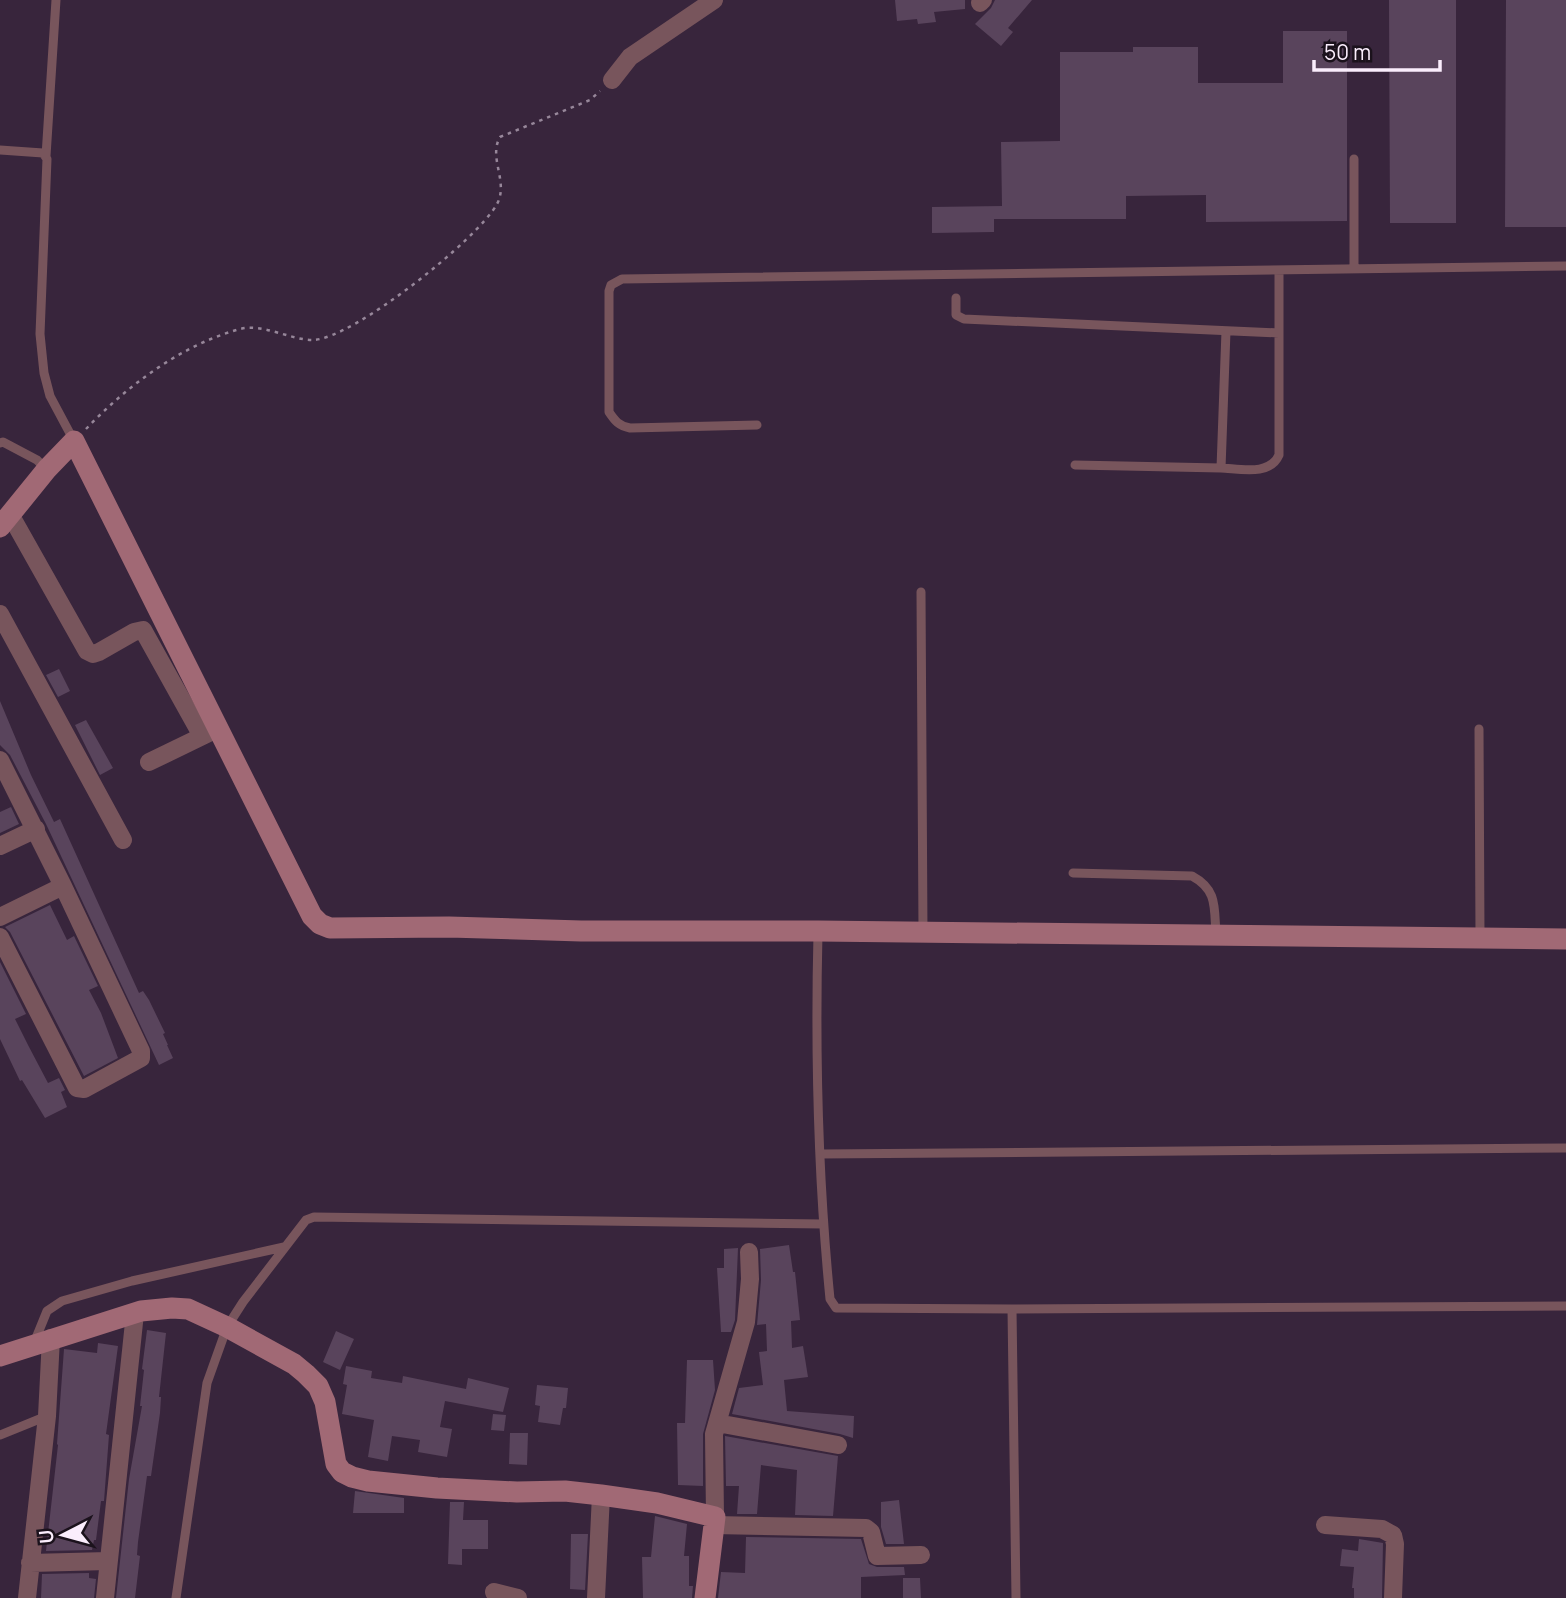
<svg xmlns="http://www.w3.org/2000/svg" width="1566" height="1598" font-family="Manrope,sans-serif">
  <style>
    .building { fill: #59445c }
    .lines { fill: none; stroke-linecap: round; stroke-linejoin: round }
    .path { stroke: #97879a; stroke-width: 2.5; stroke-dasharray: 3.5 5; stroke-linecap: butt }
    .lane { stroke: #78555c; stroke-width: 9 }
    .street { stroke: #78555c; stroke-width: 18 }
    .secondary { stroke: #a16975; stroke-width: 21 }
  </style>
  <rect width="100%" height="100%" fill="#38253c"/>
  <path class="building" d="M895 0H965V9L934 12 936 22 918 24 917 19 897 21Z
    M995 0H1032L1008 28 1013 32 1001 46 975 24 991 8Z
    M1389 0H1456V223H1390Z
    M1506 0H1566V227H1505Z
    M1283 31H1347V221L1206 222V195L1126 196V219H994V232L932 233V207L1002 206 1001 142 1060 141V52H1133V47H1198V83H1283Z
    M59 669 70 691 58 697 46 675Z
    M0 701 31 775 54 822 60 819 139 993 143 991 149 1000 165 1033 163 1034 168 1045H167L173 1058 159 1065 46 824 10 755 0 745Z
    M86 720 113 768 100 775 75 725Z
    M11 807 19 824 0 833V812Z
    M50 905 67 940 74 936 98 986 89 990 101 1013 118 1058 84 1076 10 932 5 927Z
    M0 962 26 1014 15 1019 28 1045 48 1083 59 1078 65 1090 61 1092 67 1107 45 1118 22 1080 20 1081 0 1039Z
    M789 1245 793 1272H795L800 1320 791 1321 792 1348 803 1346 808 1377 784 1380 787 1411 854 1416 853 1438 840 1434 732 1414 739 1388 763 1385 759 1352 767 1351 766 1324 757 1325 761 1280 760 1249Z
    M738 1248 735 1320 731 1332H721L717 1268H724V1249Z
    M147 1330 166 1333 159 1397H161L160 1413 151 1476H147L138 1542 137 1555 140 1556 135 1598H116L129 1479 142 1406H140L144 1370 142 1369Z
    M336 1331 354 1339 340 1370 323 1362Z
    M98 1343 118 1346 106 1434 109 1435 104 1501H101L96 1540H94L92 1550 46 1551 58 1445 57 1444 64 1349 97 1353Z
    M687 1360H713L715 1390 703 1434V1486L678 1485 677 1423H685Z
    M346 1366 372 1371 371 1378 402 1383 403 1376 466 1389 468 1378 509 1388 503 1412 445 1401 440 1427 452 1429 447 1457 418 1452 420 1440 392 1436 388 1461 368 1457 374 1420 342 1414 347 1385 343 1384Z
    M537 1385 568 1388 566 1408H563L560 1425 538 1422 540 1406 535 1405Z
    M493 1414 506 1415 504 1431 491 1430Z
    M510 1433H528L527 1465 509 1464Z
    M725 1436 838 1456 833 1516 795 1515 797 1470 761 1465 757 1514H737L739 1486H726Z
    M355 1491 404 1498V1513H353Z
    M899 1500 904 1544H886L881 1527V1502Z
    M450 1502H464L463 1520H488V1549H462V1565L448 1564Z
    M655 1516 687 1524 684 1556H689V1586H693L692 1598H643L642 1557H651Z
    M571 1534H588L585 1590 570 1589Z
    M746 1537 861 1539 869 1564 877 1567H904L905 1575 861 1577V1598H718L721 1572 745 1573Z
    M1359 1539 1383 1543 1382 1598H1354V1588H1352L1354 1567 1340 1566 1342 1549 1358 1551Z
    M89 1573V1578L96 1579 94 1598H41L42 1574Z
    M903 1578H920L921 1598H903Z"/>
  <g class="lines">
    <path class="path" d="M86 429C127 386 181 345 240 329 263 323 290 340 313 340 353 339 478 239 497 204 509 182 488 158 500 137L590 100 600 91"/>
    <path class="lane" d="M0 150 43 153 47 159 40 334 44 373 50 396 74 441
      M46 156 56 0
      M1354 269V159
      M956 298V315L964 319 1279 333V271
      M1226 331 1221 468C1241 469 1270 476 1279 455V333
      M757 425 630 428C619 426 615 421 609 412V291L611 285 622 279 1566 266
      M0 443 3 442 37 460 46 469
      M1075 465 1221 468
      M921 592 923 932
      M1479 729 1480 936
      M1073 873 1192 876C1218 890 1214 908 1216 935
      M818 933C815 1055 818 1177 830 1299L836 1308 1012 1309 1566 1306
      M821 1154 1566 1148
      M1012 1309 1016 1598
      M34 1343 47 1311 62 1301 132 1281 284 1247
      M0 1435 47 1416
      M176 1598 207 1383 227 1327 243 1302 306 1220 314 1217 823 1224"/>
    <path class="street" d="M980 3 983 0
      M612 80 630 57 714 0
      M11 516 87 651 93 654 99 652 134 632 143 630 202 736
      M0 614 123 840
      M0 760 63 886
      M149 762 213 731
      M0 846 36 829
      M0 917 63 886 141 1051V1058L84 1089 77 1088 0 937
      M717 1423 838 1445
      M715 1517 714 1434 746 1322 750 1279 749 1252
      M713 1525 866 1528 871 1532 877 1556 921 1555
      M1325 1525 1382 1529 1393 1535 1395 1544 1393 1598
      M30 1563 108 1561
      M494 1592 518 1598
      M27 1598 47 1416 51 1338
      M105 1598 135 1313
      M596 1598 601 1495"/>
    <path class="secondary" d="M0 527 47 469 74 441 312 916 320 924 330 928 449 927 581 931H818L1566 939
      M0 1356 141 1311 172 1308 188 1309 227 1327 294 1364 306 1374 318 1386 325 1402 336 1464 342 1472 352 1477 368 1481 437 1488 517 1492 565 1491 601 1495 657 1503 715 1517 705 1598"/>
  </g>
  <g transform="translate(63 1535) rotate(264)" stroke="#1b121c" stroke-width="5" paint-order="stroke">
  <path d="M0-5L12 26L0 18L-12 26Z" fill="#faedfc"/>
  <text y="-10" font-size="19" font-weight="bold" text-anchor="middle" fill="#faedfc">U</text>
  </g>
  <path d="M1314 60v10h126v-10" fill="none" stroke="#faedfc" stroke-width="3.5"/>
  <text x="1324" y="60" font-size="21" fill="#faedfc" stroke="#1b121c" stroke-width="5" paint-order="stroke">50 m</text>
</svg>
